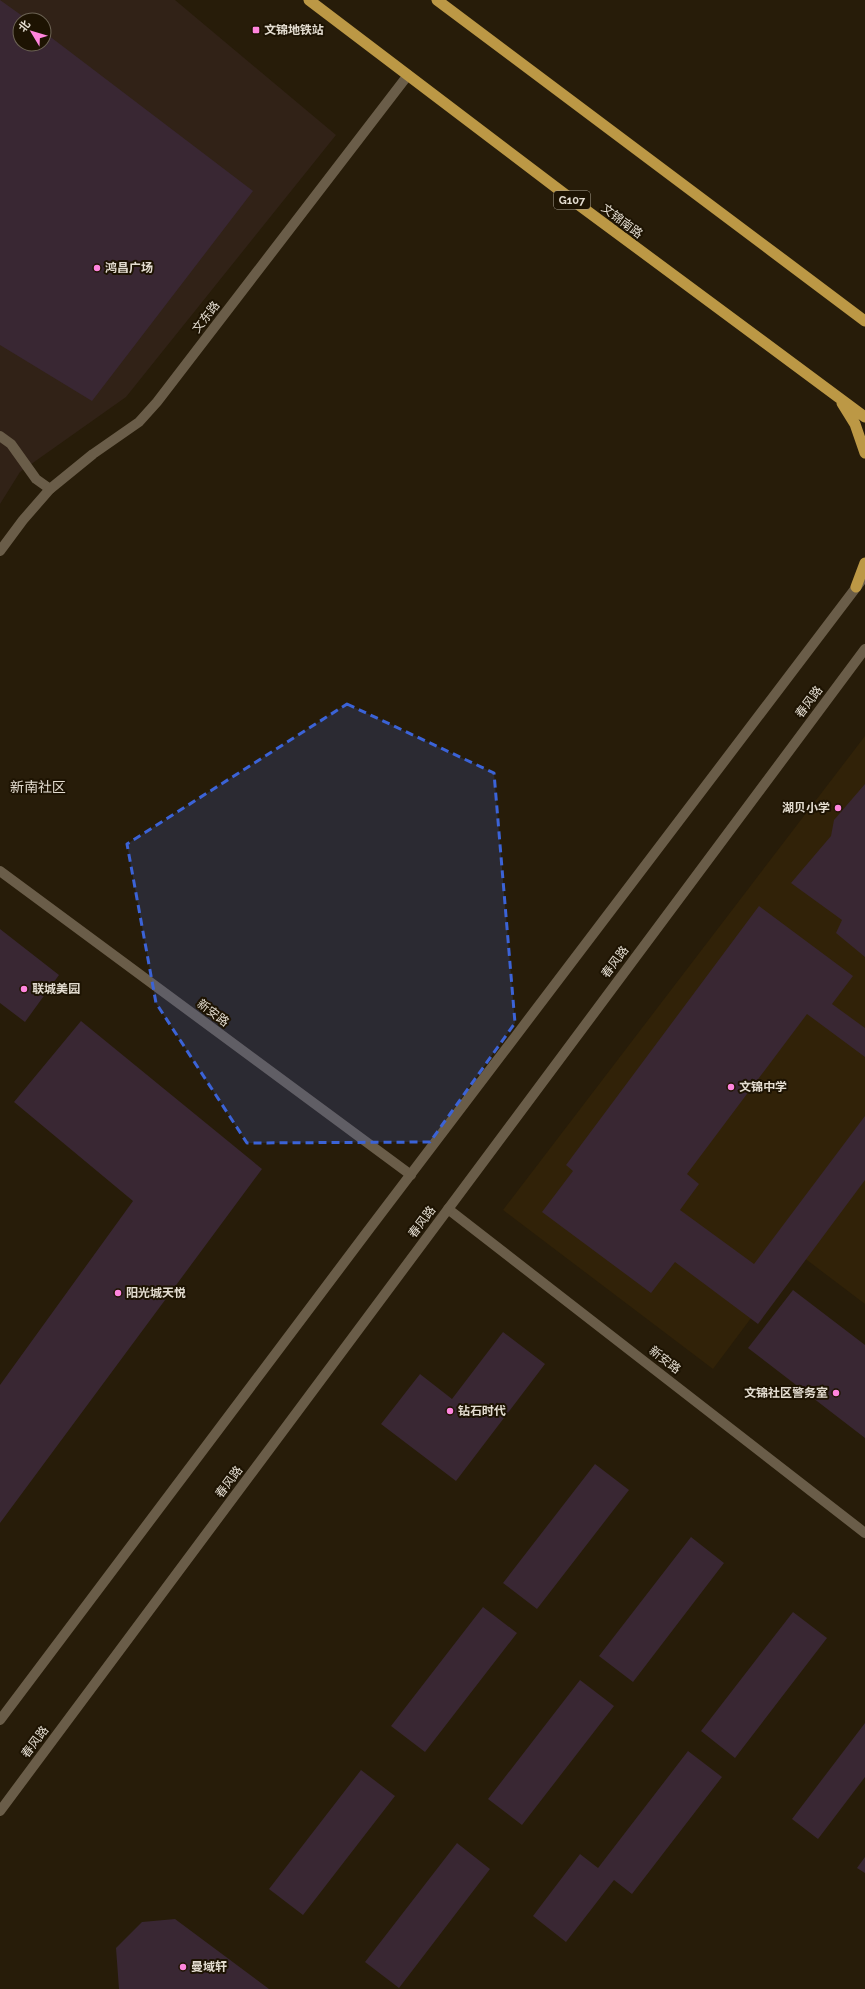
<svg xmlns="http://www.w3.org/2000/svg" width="865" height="1989" font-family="Raleway,'Noto Sans SC',sans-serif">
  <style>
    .commercial { fill: #312217; fill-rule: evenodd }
    .built { fill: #312208 }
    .building { fill: #392733 }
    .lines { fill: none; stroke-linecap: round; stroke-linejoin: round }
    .service { stroke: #6a5d49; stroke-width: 10 }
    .minor { stroke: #6a5d49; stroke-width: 10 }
    .tertiary { stroke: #6a5d49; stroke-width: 10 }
    .trunk { stroke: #bc9845; stroke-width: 11 }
    .marked { fill: #3b63d7; fill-opacity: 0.2; stroke: #3b63d7; stroke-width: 3; stroke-dasharray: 8 5; stroke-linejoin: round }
    .poi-dot { fill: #ff85de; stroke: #1d1302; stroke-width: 1.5 }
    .labels { text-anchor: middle; stroke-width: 4; stroke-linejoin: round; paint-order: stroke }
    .shield { fill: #1d1302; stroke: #a8a092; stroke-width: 1 }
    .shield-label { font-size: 11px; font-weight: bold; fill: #e3dcd0 }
    .poi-label { font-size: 12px; font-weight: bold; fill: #e3dcd0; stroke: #1d1302; text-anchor: start }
    .street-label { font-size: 12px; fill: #e3dcd0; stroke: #1d1302 }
    .quarter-label { font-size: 14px; fill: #e3dcd0; stroke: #1d1302 }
  </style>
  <rect width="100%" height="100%" fill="#271c09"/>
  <path class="commercial" d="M0 0H175L336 135 126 397 20 472 0 504ZM20 20H44V44H20Z"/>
  <path class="built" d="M865 736V1304L799 1254 713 1369 503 1210Z"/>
  <path class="building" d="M0 0 28 20H20V44H44V32L253 191 92 401 0 345Z
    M865 784V957L836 933 842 920 791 883 831 836 834 820Z
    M759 906 853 976 832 1004 865 1028V1057L807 1014 687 1174 699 1184 680 1210 754 1264 865 1116V1180L758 1324 675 1262 651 1293 542 1212 573 1171 566 1165Z
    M0 929 59 975 25 1022 0 1003Z
    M81 1021 262 1169 0 1523V1385L133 1201 14 1102Z
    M793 1290 865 1345V1438L748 1348Z
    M503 1332 545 1364 456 1481 381 1424 420 1374 452 1399Z
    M595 1464 629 1490 537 1609 503 1583Z
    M691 1537 724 1563 633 1682 599 1656Z
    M483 1607 517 1633 425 1752 391 1726Z
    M793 1612 827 1638 735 1758 701 1731Z
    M580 1680 614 1706 522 1825 488 1799Z
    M865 1723V1777L818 1839 792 1819Z
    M688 1751 722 1777 632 1894 614 1880 566 1942 533 1916 580 1854 598 1868Z
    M361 1770 395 1796 303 1915 269 1889Z
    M457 1843 490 1869 399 1988 365 1962Z
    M865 1857V1873L857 1868Z
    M175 1919 269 1989H119L116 1948 142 1922Z"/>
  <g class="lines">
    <path class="service" d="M0 436 11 444 36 479 50 489"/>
    <path class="minor" d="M0 551 23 520 50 489 93 454 139 422 157 402 408 75
      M0 871 411 1175
      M448 1209 865 1533"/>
    <path class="tertiary" d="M0 1720 370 1228 861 581
      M0 1811 865 649"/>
    <path class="trunk" d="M309 0 579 205 865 417
      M437 0 865 321
      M842 403 855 424 865 453
      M856 587 865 563"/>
  </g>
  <path class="marked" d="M347 704 494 773 515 1023 430 1142 247 1143 156 1003 127 844Z"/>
  <g class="poi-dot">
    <rect x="252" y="26" width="8" height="8" rx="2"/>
    <circle cx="97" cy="268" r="4"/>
    <circle cx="838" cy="808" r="4"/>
    <circle cx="24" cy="989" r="4"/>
    <circle cx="731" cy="1087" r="4"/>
    <circle cx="118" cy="1293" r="4"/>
    <circle cx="836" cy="1393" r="4"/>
    <circle cx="450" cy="1411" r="4"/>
    <circle cx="183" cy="1967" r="4"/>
  </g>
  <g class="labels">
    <rect class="shield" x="554" y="191" width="36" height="18" rx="3"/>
    <g class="shield-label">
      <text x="572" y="204">G107</text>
    </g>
    <g class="poi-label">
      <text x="264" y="34">文锦地铁站</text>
      <text x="105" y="272">鸿昌广场</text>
      <text x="830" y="812" text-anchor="end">湖贝小学</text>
      <text x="32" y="993">联城美园</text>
      <text x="739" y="1091">文锦中学</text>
      <text x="126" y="1297">阳光城天悦</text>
      <text x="828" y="1397" text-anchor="end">文锦社区警务室</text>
      <text x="458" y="1415">钻石时代</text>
      <text x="191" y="1971">曼域轩</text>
    </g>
    <g class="street-label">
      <text transform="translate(622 221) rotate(37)" y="4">文锦南路</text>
      <text transform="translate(206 317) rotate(-52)" y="4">文东路</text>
      <text transform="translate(809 702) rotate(-53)" y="4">春风路</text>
      <text transform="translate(615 962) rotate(-53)" y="4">春风路</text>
      <text transform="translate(213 1013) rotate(37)" y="4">新安路</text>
      <text transform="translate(422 1222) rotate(-53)" y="4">春风路</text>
      <text transform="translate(665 1360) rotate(38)" y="4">新安路</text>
      <text transform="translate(229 1482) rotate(-53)" y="4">春风路</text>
      <text transform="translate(35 1742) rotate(-53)" y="4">春风路</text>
    </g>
    <g class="quarter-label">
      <text x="38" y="792">新南社区</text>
    </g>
  </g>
  <g transform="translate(32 32) rotate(308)"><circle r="19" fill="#1d1302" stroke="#6c6354"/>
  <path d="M0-3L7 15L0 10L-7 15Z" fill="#ff85de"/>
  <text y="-6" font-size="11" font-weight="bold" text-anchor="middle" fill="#e3dcd0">北</text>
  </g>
</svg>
